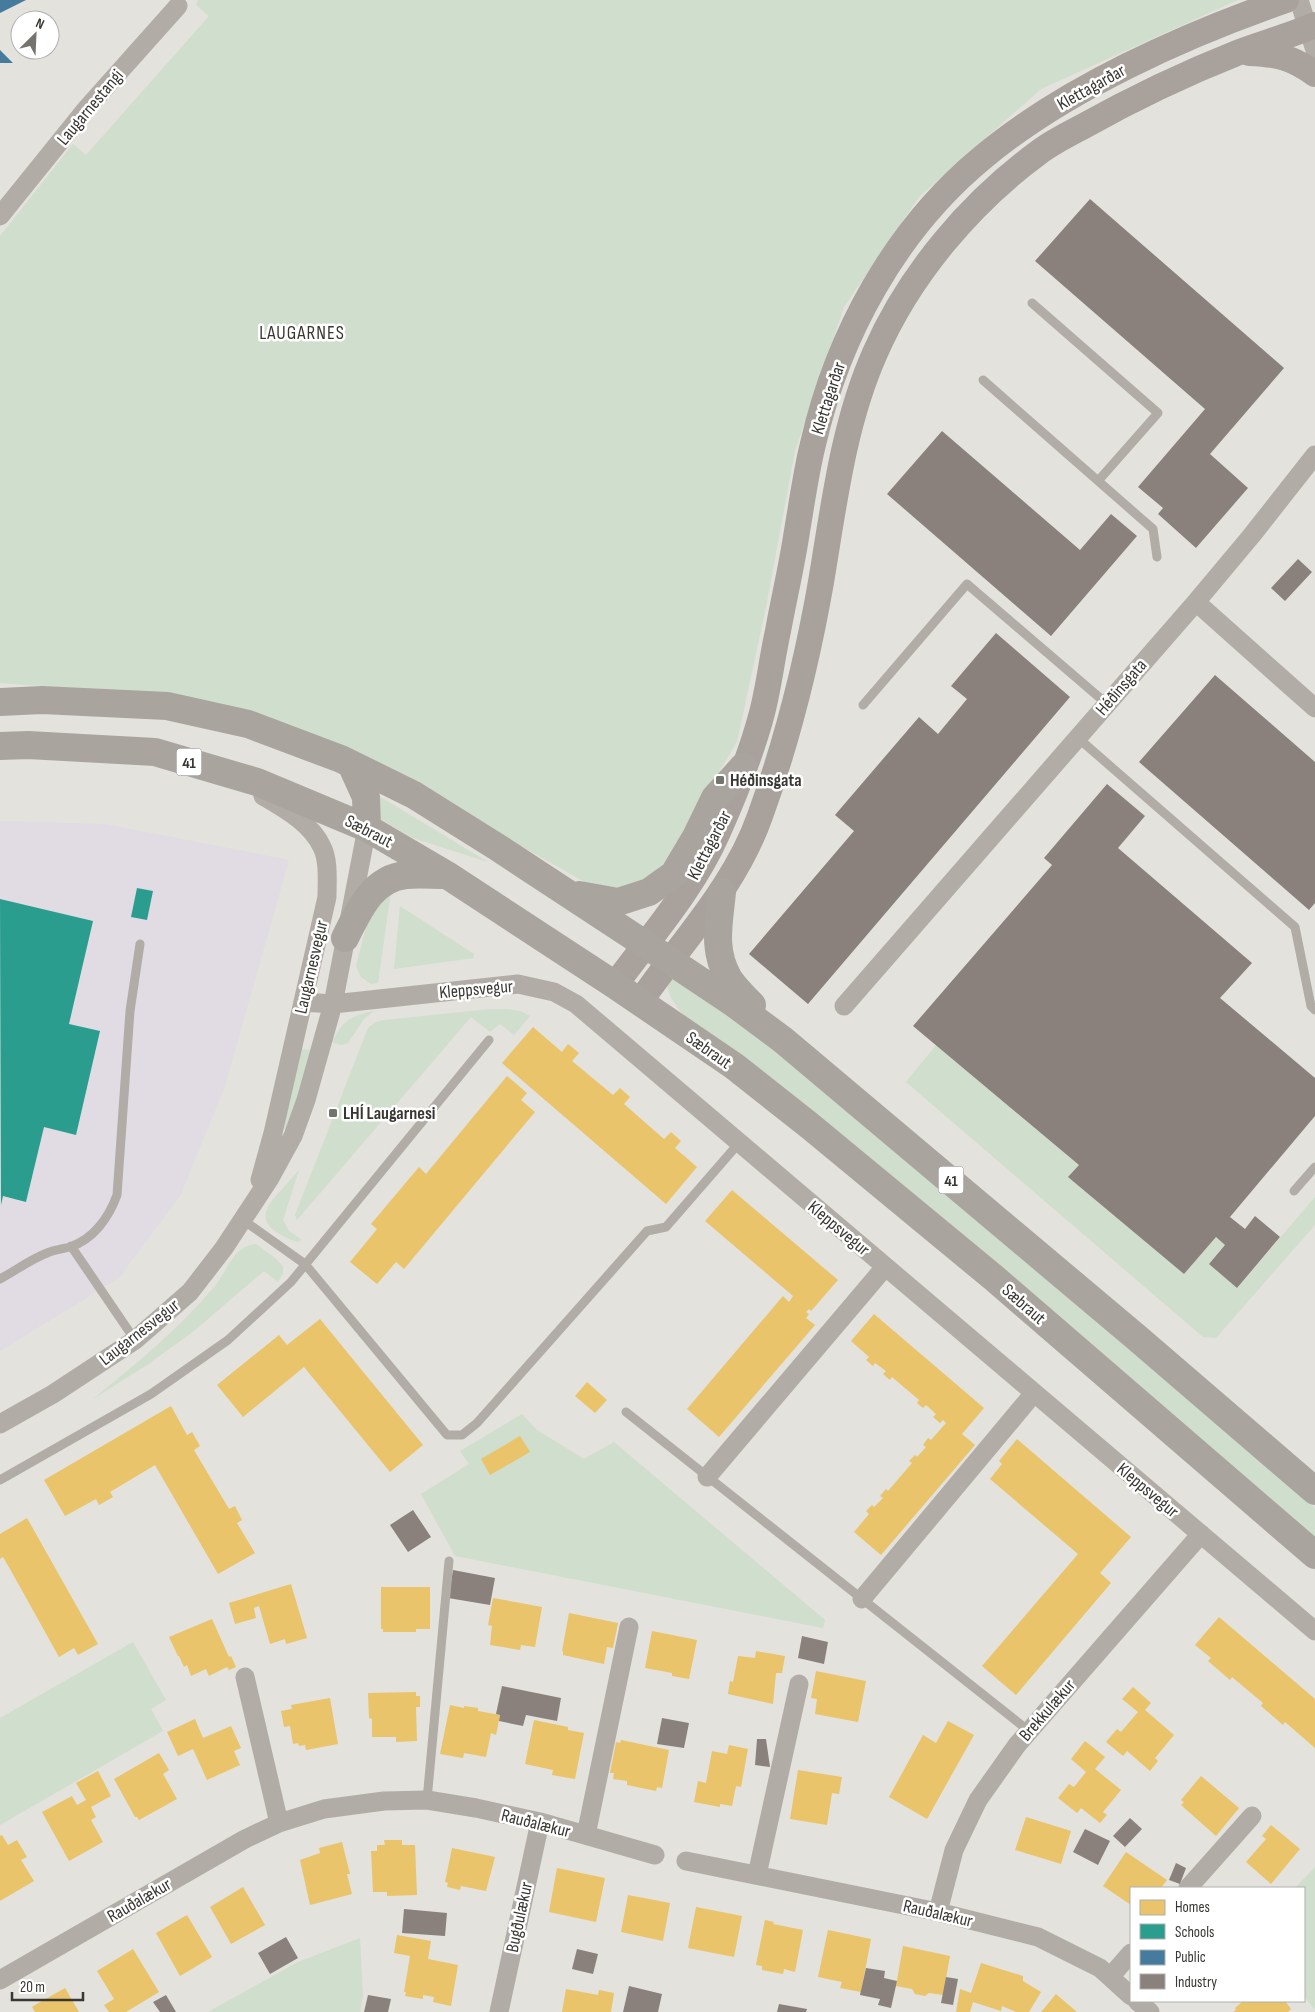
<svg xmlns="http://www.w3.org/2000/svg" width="1315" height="2012" font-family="'Sofia Sans Condensed',sans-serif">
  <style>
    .education { fill: #e1dbe3 }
    .green { fill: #cfdecd }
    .homes { fill: #e9c46a }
    .schools { fill: #2a9d8f }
    .public { fill: #457b9d }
    .industry { fill: #8a817c }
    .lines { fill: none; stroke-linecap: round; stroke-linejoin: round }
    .lane { stroke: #b2aca7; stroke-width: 9 }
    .street { stroke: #b2aca7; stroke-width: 19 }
    .secondary { stroke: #a8a19c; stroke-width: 26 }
    .primary { stroke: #aaa49f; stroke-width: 28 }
    .poi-dot { fill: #74736e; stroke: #fff; stroke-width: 2 }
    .labels { text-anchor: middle; stroke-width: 5; stroke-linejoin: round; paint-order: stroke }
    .shield { fill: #fff; stroke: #747370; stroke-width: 1 }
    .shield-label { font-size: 16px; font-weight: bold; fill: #383733 }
    .street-label { font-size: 18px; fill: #383733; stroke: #fff }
    .poi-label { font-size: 18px; font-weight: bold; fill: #383733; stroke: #fff; text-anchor: start }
    .neighbourhood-label { font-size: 19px; letter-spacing: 1px; fill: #39372f; stroke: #fff }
  </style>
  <rect width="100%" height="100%" fill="#e3e2dc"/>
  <path class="education" d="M0 821 105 824 289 860 224 1089 180 1196 119 1278 0 1351Z"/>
  <path class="green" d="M198 0H1238L1041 89 919 197 844 307 795 451 766 607 737 742 664 863 641 883 615 890 592 886 478 822 142 693 0 683V236L73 144 86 155 209 16 196 5Z
    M374 793 488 862 413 838 377 817Z
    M388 890 390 898 378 983 371 984 361 977 356 966 370 911Z
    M400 906 474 954V958L394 969Z
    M675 979 681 982 762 1040 1117 1337 1315 1508V1537L852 1143 788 1092 683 1015 671 998 667 986 670 980Z
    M491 1009C505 1009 518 1008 530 1016L514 1035 500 1024 490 1032 471 1017 297 1220 295 1215 368 1028 376 1022 384 1020Z
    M374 1011 364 1019 348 1043 341 1045 332 1042C343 1020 350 1016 374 1011Z
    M936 1045 1079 1165 1069 1177 1184 1274 1216 1237 1225 1245 1209 1264 1237 1288 1315 1197V1225L1216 1338 1203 1337 906 1082Z
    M301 1049 310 1050 300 1102 285 1130 282 1126Z
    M299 1170 283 1220 289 1231 302 1240 297 1242C239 1220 275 1200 299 1170Z
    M256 1244 275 1258 283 1266V1273L278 1282 264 1271 194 1331 147 1365 93 1399C137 1363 178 1330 215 1286 228 1270 233 1246 256 1244Z
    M522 1414 537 1430 584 1459 614 1442 825 1620 823 1628 455 1556 421 1494 469 1464 460 1451Z
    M133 1642 166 1700 151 1709 163 1731 0 1825V1718Z
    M1315 1867V2010L1304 1996V1888H1295Z
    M360 1938 363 1996 360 2012H208L298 1962Z"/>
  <path class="homes" d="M533 1027 562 1052 568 1044 579 1053 572 1061 613 1095 620 1088 630 1097 624 1104 664 1139 671 1132 681 1141 675 1148 697 1167 666 1204 502 1063Z
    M507 1076 527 1093 521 1100 535 1112 404 1269 396 1262 377 1284 350 1262 377 1229 371 1224 419 1167 426 1174Z
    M732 1190 838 1280 811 1311 809 1309 806 1312 809 1314 806 1318 815 1325 719 1437 687 1409 783 1296 789 1302 793 1296 705 1221Z
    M874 1314 984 1408 962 1434 975 1445 881 1555 854 1532 869 1514 866 1511 872 1505 874 1507 883 1498 880 1496 886 1489 888 1491 912 1463 909 1461 915 1455 917 1457 926 1447 923 1445 928 1438 931 1440 946 1423 943 1420 940 1423 933 1417 936 1414 926 1405 923 1408 917 1403 919 1400 892 1377 890 1380 883 1374 886 1371 875 1363 873 1366 866 1360 869 1357 851 1341Z
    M320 1319 423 1445 390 1472 304 1367 243 1417 217 1385 279 1335 287 1345Z
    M587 1382 607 1400 595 1413 575 1396Z
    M171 1406 187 1435 192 1432 200 1446 194 1450 229 1509 235 1506 242 1520 237 1523 255 1553 218 1574 155 1465 110 1492 113 1497 99 1505 96 1499 65 1516 44 1480Z
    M520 1436 530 1452 490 1475 481 1459Z
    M1017 1439 1131 1537 1100 1573 1111 1583 1016 1695 982 1666 1078 1554 990 1479 1002 1464 999 1461Z
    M27 1518 98 1644 78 1655 74 1648 59 1657 10 1569 3 1557 0 1559V1534Z
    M291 1584 307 1638 286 1644 285 1639 270 1644 259 1606 254 1608 256 1618 235 1624 229 1603Z
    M381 1587H430V1629H416V1632H383V1629H381Z
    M493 1598 542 1607 535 1647 521 1645 520 1650 490 1645 492 1626 488 1625Z
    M569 1613 618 1623 613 1648 607 1647 604 1664 563 1655V1651H562Z
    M1219 1617 1315 1699V1748L1285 1722 1283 1725 1261 1706 1263 1703 1232 1677 1230 1680 1208 1661 1211 1658 1195 1645Z
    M212 1619 229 1657 231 1656 236 1667 229 1670 227 1667 209 1676 206 1669 191 1676 187 1665 184 1667 179 1656H178L169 1637Z
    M652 1631 697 1640 689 1679 672 1676V1673L645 1668Z
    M756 1651 785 1656 782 1673H776L773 1704 728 1694 730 1681 733 1682 738 1656 755 1658Z
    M816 1671 866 1681 858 1722 815 1714 817 1699 811 1698Z
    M1133 1687 1151 1703 1145 1710 1174 1735 1155 1758 1158 1761 1150 1771 1127 1751 1123 1756 1106 1742 1117 1729 1121 1732 1138 1712 1122 1699Z
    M416 1692V1696H420V1707H416L417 1741 396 1742V1737H372V1719L369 1718 368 1693Z
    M330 1698 338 1744 306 1750 305 1745 299 1746 298 1743 293 1744 290 1726 284 1727 281 1711 292 1709 291 1705Z
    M450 1705 464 1708V1706L478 1708V1711L500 1715 496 1735 491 1733 486 1757 464 1753 463 1758 440 1754Z
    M195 1719 203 1738 231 1726 241 1748 234 1751 240 1765 207 1780 193 1749 178 1756 167 1732Z
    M534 1720 568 1727V1730L584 1733 575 1779 552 1775 553 1770 525 1764Z
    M948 1721 974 1735 927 1819 889 1797 923 1735 936 1743Z
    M621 1740 669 1750 662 1788 657 1787 656 1791 627 1785V1781L613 1779 614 1773H610L616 1742 620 1743Z
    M1085 1741 1105 1757 1095 1769 1121 1790 1103 1812 1107 1815 1100 1823 1081 1808 1077 1813 1058 1798 1069 1784 1074 1787 1086 1772 1071 1759Z
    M729 1745 748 1749 741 1787 736 1786 732 1806 720 1804V1807L694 1802 698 1781 706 1783 712 1751 727 1754Z
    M159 1753 169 1770 163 1774 177 1799 139 1820 137 1817H135L114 1779Z
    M798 1770 842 1777 839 1794 832 1793 827 1825 790 1819Z
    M98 1771 111 1796 91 1807 96 1817 91 1820 103 1842 69 1861 42 1812 72 1796 77 1805 86 1800 76 1783Z
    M1201 1776 1239 1808 1216 1836 1181 1805 1184 1802 1181 1800Z
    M1026 1817 1071 1831 1061 1864 1015 1850Z
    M1271 1825 1300 1849 1271 1884 1246 1862 1266 1839 1262 1836Z
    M2 1835 8 1845 17 1840 27 1857 21 1860 34 1881 0 1901V1836Z
    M384 1840H402V1845H415L417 1895 387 1896V1892H373L371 1851H377V1845H385Z
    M342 1842 350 1874H347L352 1894 310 1905 300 1860 320 1853 319 1848Z
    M452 1848 495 1857 486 1891 461 1886 460 1890 447 1887 448 1883 445 1882Z
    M1126 1852 1167 1880 1161 1888H1131V1905L1103 1886Z
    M557 1868 605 1878 596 1922 549 1912Z
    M243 1887 265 1925 231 1944 210 1907Z
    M628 1895 670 1903 663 1941 621 1932Z
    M696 1907 742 1916 734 1957 688 1948Z
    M187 1915 212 1957 180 1976 156 1933Z
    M765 1920 774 1922 773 1924 803 1930 795 1972 784 1969 783 1974 762 1970V1966L756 1965Z
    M828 1930 871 1939 861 1992 840 1988 842 1982 818 1977Z
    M397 1935 431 1941 428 1959 458 1965 451 2006 433 2002 434 1997 423 1995V1999L405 1996 406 1992H404L410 1956 394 1953Z
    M903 1946 950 1956 943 1995 929 1993 925 1996 915 1994 912 1989 896 1986Z
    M133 1949 159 1992 126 2012H109L104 2005 114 1999 97 1971Z
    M981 1963 1023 1976V1981L1041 1992 1029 2012H1016L1002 2006 1001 2011 973 2002 970 2012H956L960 1989 971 1993Z
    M65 1988 79 2012H35L32 2007 35 2005Z
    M566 1989 598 1995 599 1990 614 1993 611 2012H562Z
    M1056 1994 1077 2012H1041Z
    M1243 2001H1285L1291 2009 1288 2012H1233L1236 2010 1235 2008Z"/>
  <path class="schools" d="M137 888 153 891 147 920 131 917Z
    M0 899 93 921 69 1024 100 1031 76 1135 44 1127 26 1202 3 1196 1 1205Z"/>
  <path class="public" d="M0 0H26L0 13Z
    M0 50 13 63H0Z"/>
  <path class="industry" d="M1090 199 1284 368 1210 454 1248 488 1196 548 1158 514 1163 508 1138 487 1205 409 1035 261Z
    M942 431 1080 550 1111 514 1137 536 1051 636 887 494Z
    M1298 559 1312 572 1285 601 1271 588Z
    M996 633 1070 697 808 1004 749 954 854 831 835 815 919 717 938 734 967 699 951 686Z
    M1215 675 1315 762V903L1309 910 1139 762Z
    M1107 784 1145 816 1118 848 1252 963 1220 998 1315 1078V1116L1230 1217 1245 1229 1255 1216 1280 1237 1237 1288 1209 1264 1225 1245 1216 1237 1184 1274 1068 1177 1079 1165 913 1026 1052 865 1044 858Z
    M413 1510 431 1537 408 1552 390 1525Z
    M453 1570 495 1578 490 1605 448 1598Z
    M802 1636 828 1642 824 1664 798 1658Z
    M502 1686 561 1698 557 1721 526 1715 523 1726 499 1721 500 1715 496 1714Z
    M662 1718 689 1723 684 1748 657 1744Z
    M757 1739H766L770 1767 755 1765Z
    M1130 1818 1142 1829 1125 1847 1113 1836Z
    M1085 1829 1110 1841 1098 1865 1073 1852Z
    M1176 1863 1186 1868 1180 1884 1169 1880Z
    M404 1909 447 1913 445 1936 402 1933Z
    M286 1937 298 1958 270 1974 258 1953Z
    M577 1949 598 1954 593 1974 572 1969Z
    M866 1968 885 1971 884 1978 897 1981 891 2008 878 2005 880 1999 860 1995Z
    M946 1977 958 1979 953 2005 941 2003Z
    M629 1986 662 1994 658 2012H623Z
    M166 1995 176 2012H160L153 2002Z
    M368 1995 391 1999 388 2012H364Z
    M779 2004 807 2009 806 2012H777Z"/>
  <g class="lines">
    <path class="lane" d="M1032 303 1158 413 1098 481
      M983 380 1153 529 1157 557
      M863 705 967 584 1107 704
      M1078 738 1295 927 1311 1006 1315 1010
      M1294 1191 1315 1167
      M243 1220 305 1264 447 1435H462L477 1423 647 1231 666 1227 739 1143
      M71 1246 135 1340
      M0 1279C15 1271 31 1259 47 1253 54 1250 62 1249 70 1247 94 1239 109 1217 117 1195L130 1011 140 944
      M626 1412 1029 1731
      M0 1480 151 1394 228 1340 291 1282 489 1040
      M427 1800 449 1561"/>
    <path class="street" d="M1299 0 1315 50
      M0 216 87 108 178 6
      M1196 602 1315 708
      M303 1002 333 1004 518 984 554 992 576 1004 1315 1631
      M844 1006 1196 602 1252 535 1315 455
      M260 1180 273 1133 327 897C327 881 329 861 322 847 311 823 285 809 263 796
      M0 1424 53 1394 135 1340 190 1292 224 1248 270 1178 293 1136 306 1100 333 1004 367 828
      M707 1477 885 1267
      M862 1599 1034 1393
      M245 1677 279 1823
      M586 1835 629 1627
      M686 1861 938 1912 1038 1937 1100 1968 1131 1996
      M757 1875 799 1684
      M1188 1888 1252 1816
      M938 1912 954 1850 978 1800 1017 1745 1201 1534
      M1110 1977 1131 1953
      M0 1980 245 1839 279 1823 324 1809 384 1801 427 1800 476 1808 540 1822 655 1855
      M1137 2001 1150 2012
      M499 2012 540 1822"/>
    <path class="secondary" d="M1249 53C1277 54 1292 57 1315 74
      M615 985C651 936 693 889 718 832 734 796 752 751 762 713 769 686 772 658 778 631 784 598 792 565 797 531 802 502 806 472 813 444 838 335 895 230 982 158 1064 89 1185 35 1286 0
      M640 1002C682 941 735 887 760 816 788 739 807 662 821 582 834 505 843 425 875 353 909 275 970 203 1038 153 1051 143 1067 135 1082 127 1132 99 1184 74 1237 53 1263 43 1290 36 1315 25"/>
    <path class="primary" d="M0 702 42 700 167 706 248 724 341 759 414 795 497 847 669 960 732 1002 783 1040 1136 1337 1315 1491
      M0 746 28 745 155 752 257 782 367 828 447 875 615 985 734 1066 810 1126 994 1278 1315 1555
      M351 764 366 797 367 828
      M722 892C719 924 712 950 729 979 735 988 744 997 752 1005
      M579 895 618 902 649 892 674 874 696 837 715 798 743 767
      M345 938C358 912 372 878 406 875 419 874 432 875 445 875"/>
  </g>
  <g class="poi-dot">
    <rect x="715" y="775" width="10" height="10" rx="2.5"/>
    <rect x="328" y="1108" width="10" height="10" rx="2.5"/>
  </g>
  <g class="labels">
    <g class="shield">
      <rect x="176.5" y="748.5" width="25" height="27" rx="4"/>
      <rect x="938.5" y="1166.5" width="25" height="27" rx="4"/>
    </g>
    <g class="shield-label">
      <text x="189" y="768">41</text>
      <text x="951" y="1186">41</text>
    </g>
    <g class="street-label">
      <text transform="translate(1091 87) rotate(-29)" y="6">Klettagarðar</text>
      <text transform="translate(90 107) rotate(-50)" y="6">Laugarnestangi</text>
      <text transform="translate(828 398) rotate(-72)" y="6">Klettagarðar</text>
      <text transform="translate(1121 687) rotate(-49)" y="6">Héðinsgata</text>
      <text transform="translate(369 831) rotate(27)" y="6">Sæbraut</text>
      <text transform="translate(709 845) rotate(-63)" y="6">Klettagarðar</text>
      <text transform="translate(311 967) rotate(-77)" y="6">Laugarnesvegur</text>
      <text transform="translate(476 989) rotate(-5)" y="6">Kleppsvegur</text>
      <text transform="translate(709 1050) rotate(35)" y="6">Sæbraut</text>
      <text transform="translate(839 1228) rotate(40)" y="6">Kleppsvegur</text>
      <text transform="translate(1024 1304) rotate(41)" y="6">Sæbraut</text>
      <text transform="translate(139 1332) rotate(-38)" y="6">Laugarnesvegur</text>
      <text transform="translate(1148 1490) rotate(40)" y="6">Kleppsvegur</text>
      <text transform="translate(1047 1710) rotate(-49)" y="6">Brekkulækur</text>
      <text transform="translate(536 1823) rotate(14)" y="6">Rauðalækur</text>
      <text transform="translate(139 1900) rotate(-30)" y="6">Rauðalækur</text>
      <text transform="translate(938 1913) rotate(13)" y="6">Rauðalækur</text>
      <text transform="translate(519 1917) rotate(-78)" y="6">Bugðulækur</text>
    </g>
    <g class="poi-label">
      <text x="730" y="786">Héðinsgata</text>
      <text x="343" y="1119">LHÍ Laugarnesi</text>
    </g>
    <g class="neighbourhood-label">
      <text x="302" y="339">LAUGARNES</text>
    </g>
  </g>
  <rect x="1130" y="1887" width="175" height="115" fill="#ffffff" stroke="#afafad"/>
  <rect x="1140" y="1900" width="25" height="15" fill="#e9c46a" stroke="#afafad"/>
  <text x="1175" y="1912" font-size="15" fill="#383733">Homes</text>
  <rect x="1140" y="1924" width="25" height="15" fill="#2a9d8f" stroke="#afafad"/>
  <text x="1175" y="1937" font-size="15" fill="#383733">Schools</text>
  <rect x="1140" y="1950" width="25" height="15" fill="#457b9d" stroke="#afafad"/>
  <text x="1175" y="1962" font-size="15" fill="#383733">Public</text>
  <rect x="1140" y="1974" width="25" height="15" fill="#8a817c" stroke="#afafad"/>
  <text x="1175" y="1987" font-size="15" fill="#383733">Industry</text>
  <g transform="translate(35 35) rotate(24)"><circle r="24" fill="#ffffff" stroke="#afafad"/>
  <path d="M0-4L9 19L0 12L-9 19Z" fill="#74736e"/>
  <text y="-8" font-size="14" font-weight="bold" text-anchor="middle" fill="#383733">N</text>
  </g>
  <path d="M12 1992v8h71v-8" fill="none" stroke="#383733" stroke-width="2.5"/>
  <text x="20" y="1992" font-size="15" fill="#383733" stroke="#ffffff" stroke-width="4" paint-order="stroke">20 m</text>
</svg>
